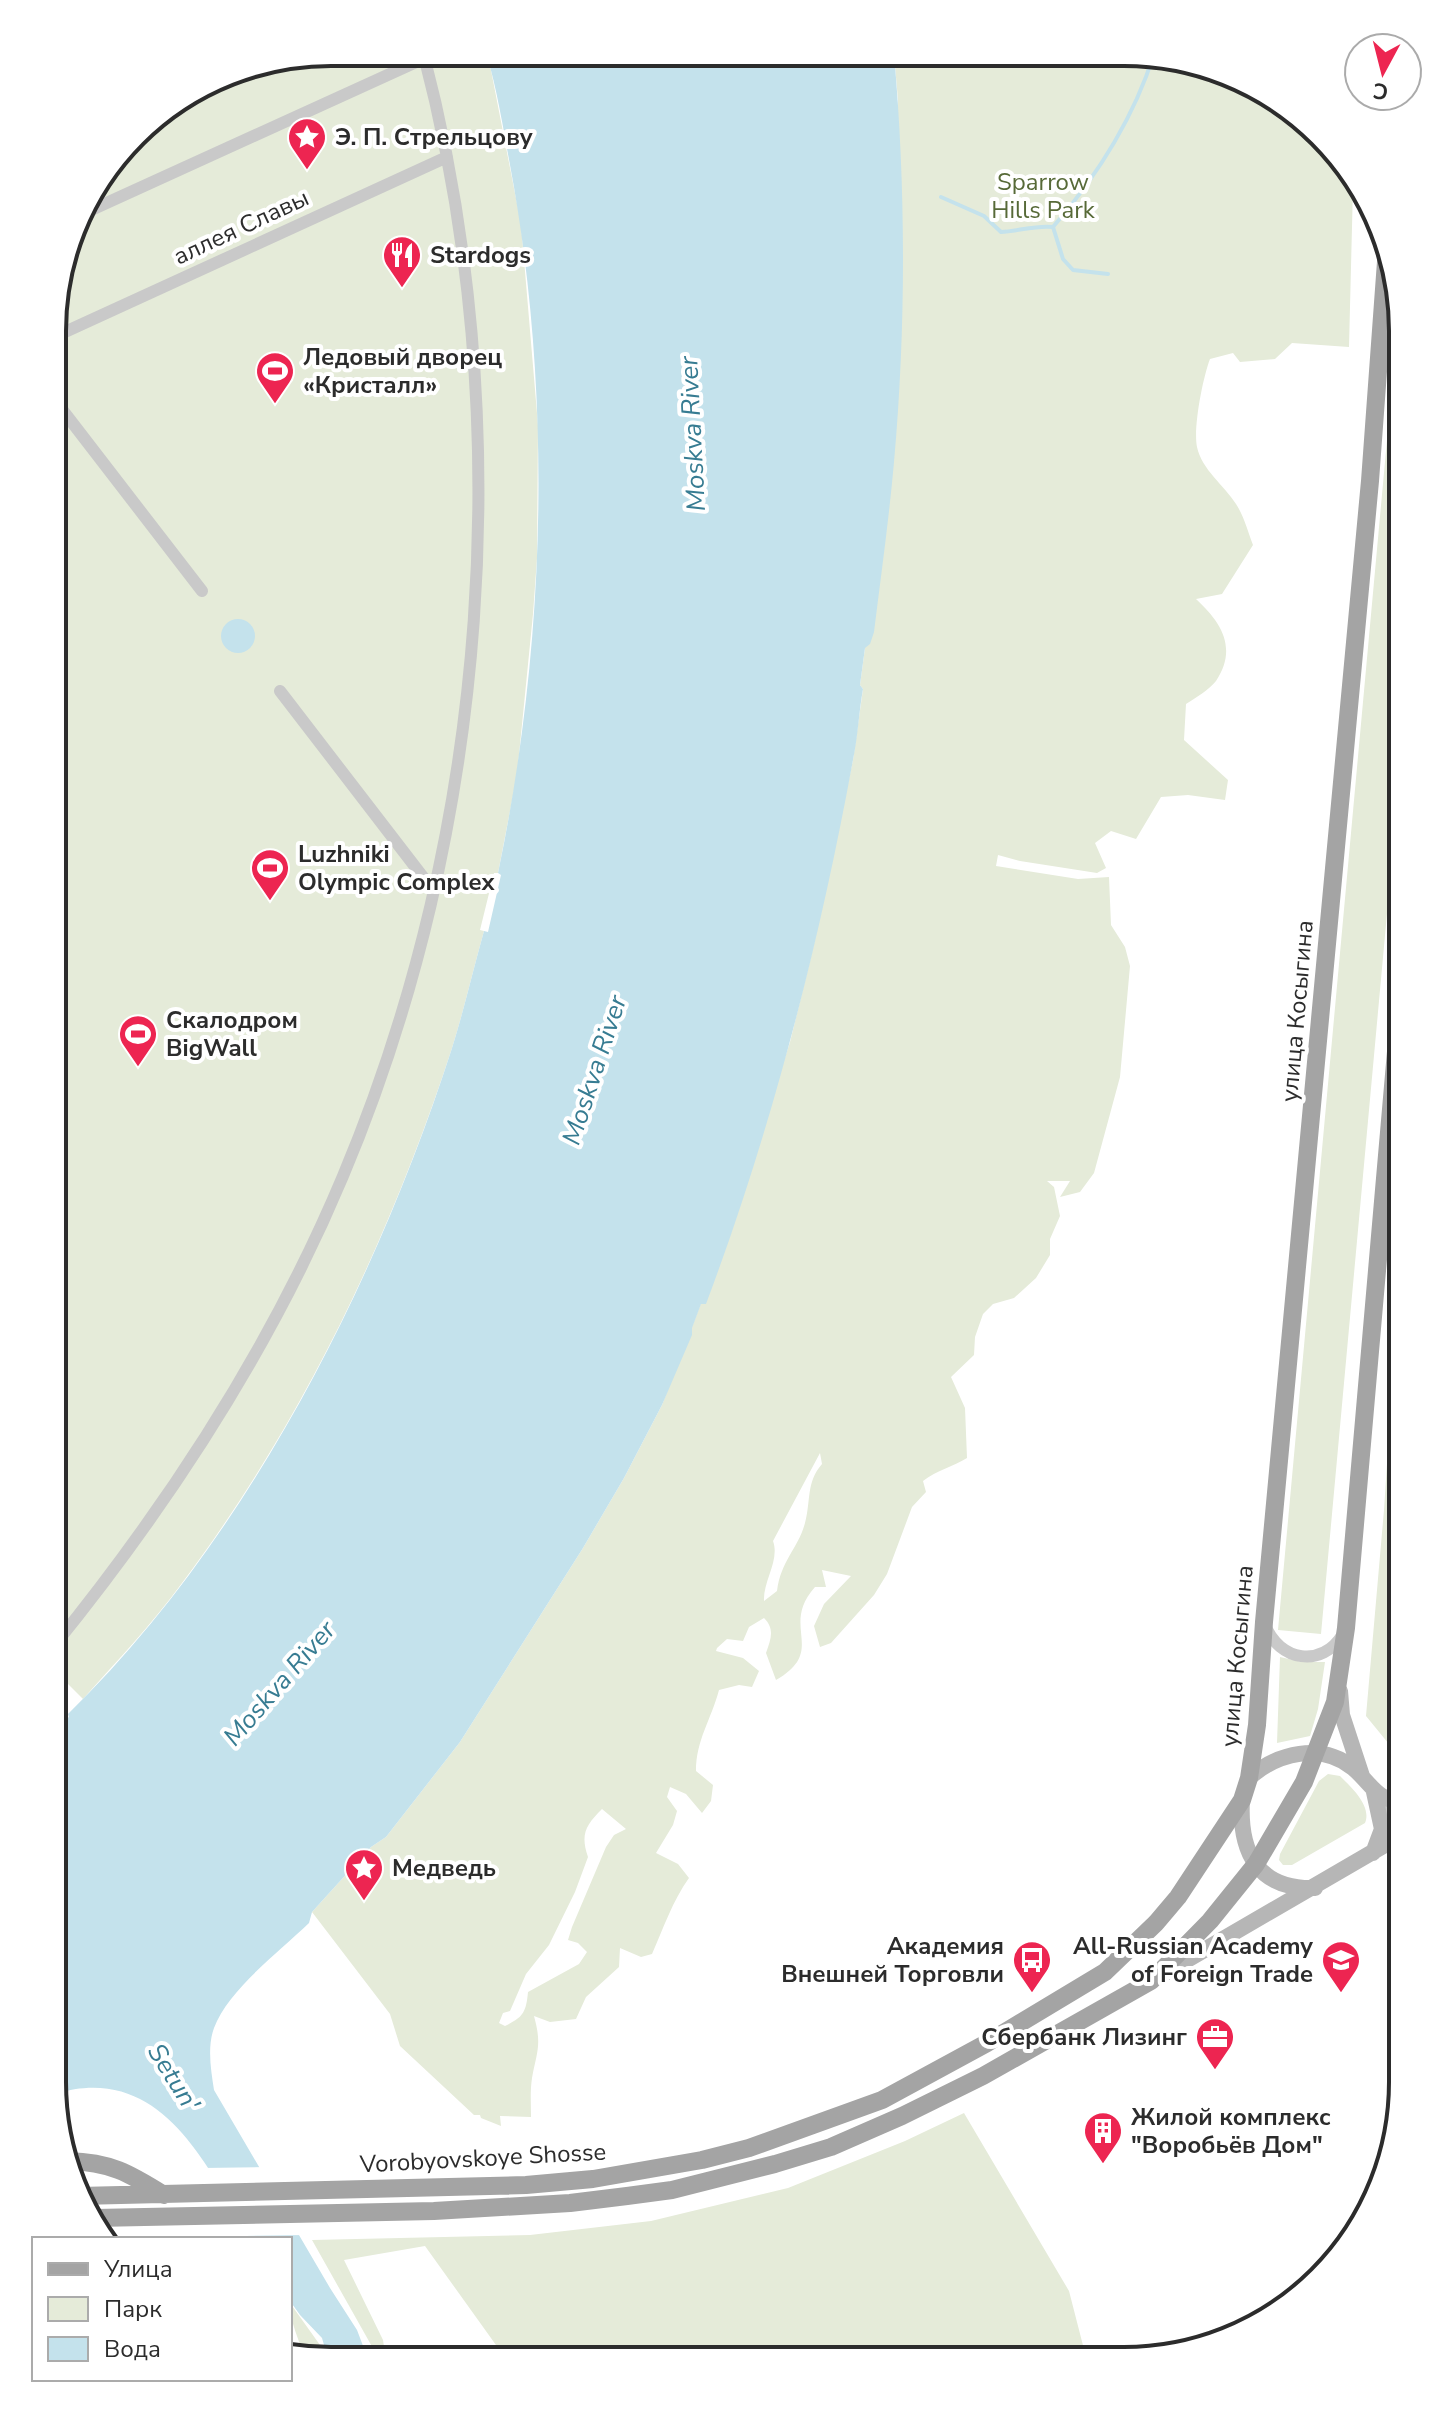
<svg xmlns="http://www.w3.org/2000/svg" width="1455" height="2413" font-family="'Nunito Sans',sans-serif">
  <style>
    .green { fill: #e5ebd9; fill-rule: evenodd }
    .water { fill: #c4e2ec }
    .pier { fill: #fff }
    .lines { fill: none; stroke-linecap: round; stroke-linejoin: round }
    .stream { stroke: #c4e2ec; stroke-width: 4 }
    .street { stroke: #c9c9c9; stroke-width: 12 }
    .secondary { stroke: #b6b6b6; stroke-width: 16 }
    .primary { stroke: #a4a4a4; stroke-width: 18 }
    .labels { text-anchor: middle; stroke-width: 8; stroke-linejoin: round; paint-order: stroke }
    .poi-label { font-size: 24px; font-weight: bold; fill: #2c2c2c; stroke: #fff; text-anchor: start }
    .park-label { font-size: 24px; fill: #576a38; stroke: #fff }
    .street-label { font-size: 24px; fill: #2c2c2c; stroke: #fff }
    .water-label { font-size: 26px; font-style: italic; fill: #377c92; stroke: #fff }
    .rim { fill: none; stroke: #2c2c2c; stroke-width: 4 }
  </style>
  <rect width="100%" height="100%" fill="#fff"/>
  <path class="green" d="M331 52H484L486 60H489L521 224 538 425 537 558 533 614 517 775 498 873H494L480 930 484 931C473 970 464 1010 452 1048 390 1238 302 1423 182 1583 152 1624 117 1661 83 1699L53 1669 54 295 81 207 147 121 224 73Z
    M894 54H1161L1294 110 1353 187 1349 347 1292 343 1275 359 1240 362 1233 353 1210 359C1203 377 1193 428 1197 447 1202 470 1224 485 1236 504 1244 516 1248 532 1253 545L1222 594 1196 599C1221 622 1238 648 1216 681 1209 690 1195 698 1186 704L1184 740 1228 780 1225 800 1188 795 1161 797 1136 839 1111 831 1095 843 1106 868 1097 873 1020 861 998 855 996 866 1078 879 1109 877 1111 925 1125 947 1130 966 1120 1077 1094 1173 1080 1192 1060 1197 1070 1181H1047L1054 1187 1060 1216 1050 1239V1255L1036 1278 1014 1298 993 1304 983 1314 975 1337 974 1355 951 1377 965 1408 967 1458C953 1467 937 1470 923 1481L926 1492 912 1507 887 1574 874 1595 831 1643 820 1647 814 1626 824 1604 851 1576 822 1570 826 1587H815C779 1627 828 1650 776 1680L766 1653C771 1639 775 1629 764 1618L749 1627 743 1641 727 1639 717 1648 716 1651 743 1658 759 1671 752 1687 739 1685 719 1690C711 1720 696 1740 696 1771L713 1785 711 1801 702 1813 686 1794 670 1787 667 1797 677 1811 673 1825 656 1853 678 1864 689 1878C673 1900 663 1929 652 1954L641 1957 620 1948 619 1967 586 1997 576 2019 550 2022 534 2016C542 2045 537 2051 532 2078 530 2091 531 2104 531 2117L500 2116 501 2126 481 2118 480 2115H474L400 2046 390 2014 312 1912 371 1847 386 1837 460 1742 583 1548 624 1478 662 1405 701 1303 705 1304 790 1042 813 948 853 760 863 689 860 685 865 648 898 100ZM820 1453 822 1464C806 1482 811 1501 805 1523 798 1549 781 1560 777 1591L764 1601C763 1581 780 1560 773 1541ZM602 1809 626 1829 614 1835 606 1847 572 1927 568 1940 578 1943 587 1952 579 1964 528 1992C526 2013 523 2017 505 2026L499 2023 503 2013 510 2011 526 1974 549 1945 575 1892 588 1857C580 1834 586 1825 602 1809Z
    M1399 309 1403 331V739L1321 1634 1278 1630Z
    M1396 1324 1403 1325 1402 1760 1366 1716 1384 1510Z
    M1280 1657 1302 1662H1325L1318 1709 1310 1736 1277 1743Z
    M1328 1774 1340 1776C1352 1788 1372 1806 1365 1823L1292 1865H1283L1279 1860 1280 1854 1319 1781Z
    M964 2113 1069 2291 1087 2361 800 2360 743 2352 665 2353 660 2360 506 2359 425 2246 344 2260 383 2340 386 2359H379L312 2240 530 2235 651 2221 788 2188 905 2141Z
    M290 2303 330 2359H305C299 2339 290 2323 290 2303Z"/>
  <path class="water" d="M486 52 894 54C906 188 906 327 894 462 889 519 881 575 874 632L870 644 865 648 860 685 863 689C859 711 858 736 853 760 819 945 772 1128 706 1304H701L692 1328V1335L662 1405 624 1478 583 1548 460 1742 386 1837 371 1847 312 1912 309 1923C279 1952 228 1990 214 2028 207 2047 211 2070 214 2090L330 2288 357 2330 368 2359H328L322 2338 300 2315 290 2301V2239H250C206 2164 161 2061 54 2094L52 2082V1730L69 1717 68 1714C247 1540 376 1284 452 1048 464 1010 473 970 484 931L488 932 501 875 498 873C546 644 553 396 510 165 503 127 497 89 486 52Z
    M221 636a17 17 0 1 1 34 0a17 17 0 1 1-34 0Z"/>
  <path class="pier" d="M266 2167 306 2235 244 2236 203 2168Z"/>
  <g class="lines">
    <path class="stream" d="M941 197 984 216 1001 232C1019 231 1036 225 1053 227L1063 259 1073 270 1108 274
      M1053 227C1098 175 1133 120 1154 54"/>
    <path class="street" d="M78 216 425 58
      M54 337 447 157
      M54 399 202 591
      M280 691 433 890
      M1265 1625C1279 1661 1322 1669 1343 1634
      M53 1647C170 1503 271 1348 343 1176 489 829 519 417 423 52
      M1378 1797 1402 1825"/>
    <path class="secondary" d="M1340 1691 1342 1715 1362 1776
      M1249 1778C1277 1753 1321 1742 1353 1768 1370 1782 1377 1802 1402 1801
      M1242 1800C1239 1851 1257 1890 1315 1888
      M1373 1853 1382 1829 1374 1792
      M1163 1974 1402 1835"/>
    <path class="primary" d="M68 2161C110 2162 129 2173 164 2195
      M79 2196 526 2185 593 2179 702 2160 749 2148 882 2100 987 2043 1105 1972 1156 1923 1178 1897 1242 1800 1249 1778 1257 1725 1264 1622 1370 481 1387 248
      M95 2218 434 2211 570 2203 627 2196 672 2190 775 2164 831 2147 902 2116 983 2076 1151 1981 1210 1921 1256 1864 1304 1782 1335 1702 1346 1628 1403 971"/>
  </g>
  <defs>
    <symbol id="sight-pin" viewBox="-11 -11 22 30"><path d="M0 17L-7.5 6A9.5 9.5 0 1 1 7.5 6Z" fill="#ed2551" stroke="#fff"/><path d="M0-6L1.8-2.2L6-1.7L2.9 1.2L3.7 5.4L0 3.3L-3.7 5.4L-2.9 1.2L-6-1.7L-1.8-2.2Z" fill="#fff"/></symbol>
    <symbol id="restaurant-pin" viewBox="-11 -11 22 30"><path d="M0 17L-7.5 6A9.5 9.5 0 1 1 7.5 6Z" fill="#ed2551" stroke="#fff"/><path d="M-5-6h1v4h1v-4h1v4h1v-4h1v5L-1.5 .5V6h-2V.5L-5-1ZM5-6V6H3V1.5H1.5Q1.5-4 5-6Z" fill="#fff"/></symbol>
    <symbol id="stadium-pin" viewBox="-11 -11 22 30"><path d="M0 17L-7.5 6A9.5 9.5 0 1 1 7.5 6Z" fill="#ed2551" stroke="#fff"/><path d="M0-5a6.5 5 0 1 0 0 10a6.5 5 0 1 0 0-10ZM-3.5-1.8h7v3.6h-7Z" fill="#fff"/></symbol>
    <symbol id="bus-pin" viewBox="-11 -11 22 30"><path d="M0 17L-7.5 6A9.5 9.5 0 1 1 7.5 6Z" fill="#ed2551" stroke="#fff"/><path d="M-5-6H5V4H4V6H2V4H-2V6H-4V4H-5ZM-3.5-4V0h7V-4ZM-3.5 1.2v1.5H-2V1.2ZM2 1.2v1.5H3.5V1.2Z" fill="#fff"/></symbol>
    <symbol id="university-pin" viewBox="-11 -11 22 30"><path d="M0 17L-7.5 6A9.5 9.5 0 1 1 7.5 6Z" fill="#ed2551" stroke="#fff"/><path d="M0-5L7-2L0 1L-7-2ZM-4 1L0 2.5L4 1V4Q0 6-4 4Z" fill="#fff"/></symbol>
    <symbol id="office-pin" viewBox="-11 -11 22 30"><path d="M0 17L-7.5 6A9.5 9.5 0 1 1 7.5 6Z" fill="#ed2551" stroke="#fff"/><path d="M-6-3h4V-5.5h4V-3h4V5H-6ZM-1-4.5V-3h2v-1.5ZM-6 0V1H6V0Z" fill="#fff"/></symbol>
    <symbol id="building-pin" viewBox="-11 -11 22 30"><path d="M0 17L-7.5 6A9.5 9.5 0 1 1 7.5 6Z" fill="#ed2551" stroke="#fff"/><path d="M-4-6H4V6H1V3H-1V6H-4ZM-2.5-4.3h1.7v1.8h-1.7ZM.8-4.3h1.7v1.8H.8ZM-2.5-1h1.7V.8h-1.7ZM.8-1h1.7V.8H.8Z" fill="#fff"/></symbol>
  </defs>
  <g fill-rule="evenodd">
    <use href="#sight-pin" x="285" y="115" width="44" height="60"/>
    <use href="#restaurant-pin" x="380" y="233" width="44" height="60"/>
    <use href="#stadium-pin" x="253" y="349" width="44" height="60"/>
    <use href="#stadium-pin" x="248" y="846" width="44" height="60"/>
    <use href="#stadium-pin" x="116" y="1012" width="44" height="60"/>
    <use href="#sight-pin" x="342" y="1846" width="44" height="60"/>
    <use href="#bus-pin" x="1010" y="1938" width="44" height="60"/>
    <use href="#university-pin" x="1319" y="1938" width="44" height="60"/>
    <use href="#office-pin" x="1193" y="2015" width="44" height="60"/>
    <use href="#building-pin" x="1081" y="2109" width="44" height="60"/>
  </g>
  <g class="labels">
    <g class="poi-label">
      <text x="335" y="145">Э. П. Стрельцову</text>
      <text x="430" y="263">Stardogs</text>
      <text x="303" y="365">Ледовый дворец<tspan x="303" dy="28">«Кристалл»</tspan></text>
      <text x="298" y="862">Luzhniki<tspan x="298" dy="28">Olympic Complex</tspan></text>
      <text x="166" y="1028">Скалодром<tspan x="166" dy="28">BigWall</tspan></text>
      <text x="392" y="1876">Медведь</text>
      <text x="1004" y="1954" text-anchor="end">Академия<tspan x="1004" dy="28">Внешней Торговли</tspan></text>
      <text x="1313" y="1954" text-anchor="end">All-Russian Academy<tspan x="1313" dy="28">of Foreign Trade</tspan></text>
      <text x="1187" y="2045" text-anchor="end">Сбербанк Лизинг</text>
      <text x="1131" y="2125">Жилой комплекс<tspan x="1131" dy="28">"Воробьёв Дом"</tspan></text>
    </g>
    <g class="park-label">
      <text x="1043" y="190">Sparrow<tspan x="1043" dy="28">Hills Park</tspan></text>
    </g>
    <g class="street-label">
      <text transform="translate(241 227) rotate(-25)" y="8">аллея Славы</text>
      <text transform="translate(1297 1011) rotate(-85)" y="8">улица Косыгина</text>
      <text transform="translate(1237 1656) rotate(-85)" y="8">улица Косыгина</text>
      <text transform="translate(483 2158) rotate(-3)" y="8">Vorobyovskoye Shosse</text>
    </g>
    <g class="water-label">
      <text transform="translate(692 434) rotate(-93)" y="9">Moskva River</text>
      <text transform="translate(594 1070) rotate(-72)" y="9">Moskva River</text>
      <text transform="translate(279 1683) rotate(-49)" y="9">Moskva River</text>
      <text transform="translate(174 2077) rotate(58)" y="9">Setun'</text>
    </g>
  </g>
  <path d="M0 0H1455V2413H0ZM331 66H1124A265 265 0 0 1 1389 331V2082A265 265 0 0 1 1124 2347H331A265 265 0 0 1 66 2082V331A265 265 0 0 1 331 66Z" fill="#fff" fill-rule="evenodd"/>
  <path class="rim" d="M331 66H1124A265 265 0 0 1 1389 331V2082A265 265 0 0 1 1124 2347H331A265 265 0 0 1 66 2082V331A265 265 0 0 1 331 66Z"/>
  <rect x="32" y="2237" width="260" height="144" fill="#ffffff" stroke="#ababab" stroke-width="2"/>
  <rect x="48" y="2263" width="40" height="12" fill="#a4a4a4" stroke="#ababab" stroke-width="2"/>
  <text x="104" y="2277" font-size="24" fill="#2c2c2c">Улица</text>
  <rect x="48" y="2297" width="40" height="24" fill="#e5ebd9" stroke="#ababab" stroke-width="2"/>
  <text x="104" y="2317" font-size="24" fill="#2c2c2c">Парк</text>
  <rect x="48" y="2337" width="40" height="24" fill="#c4e2ec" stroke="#ababab" stroke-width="2"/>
  <text x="104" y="2357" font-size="24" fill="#2c2c2c">Вода</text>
  <g transform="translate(1383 72) rotate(187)"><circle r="38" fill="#ffffff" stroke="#ababab" stroke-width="2"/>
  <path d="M0-6L14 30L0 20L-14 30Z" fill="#ed2551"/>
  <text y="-12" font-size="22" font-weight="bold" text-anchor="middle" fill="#2c2c2c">С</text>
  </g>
</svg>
